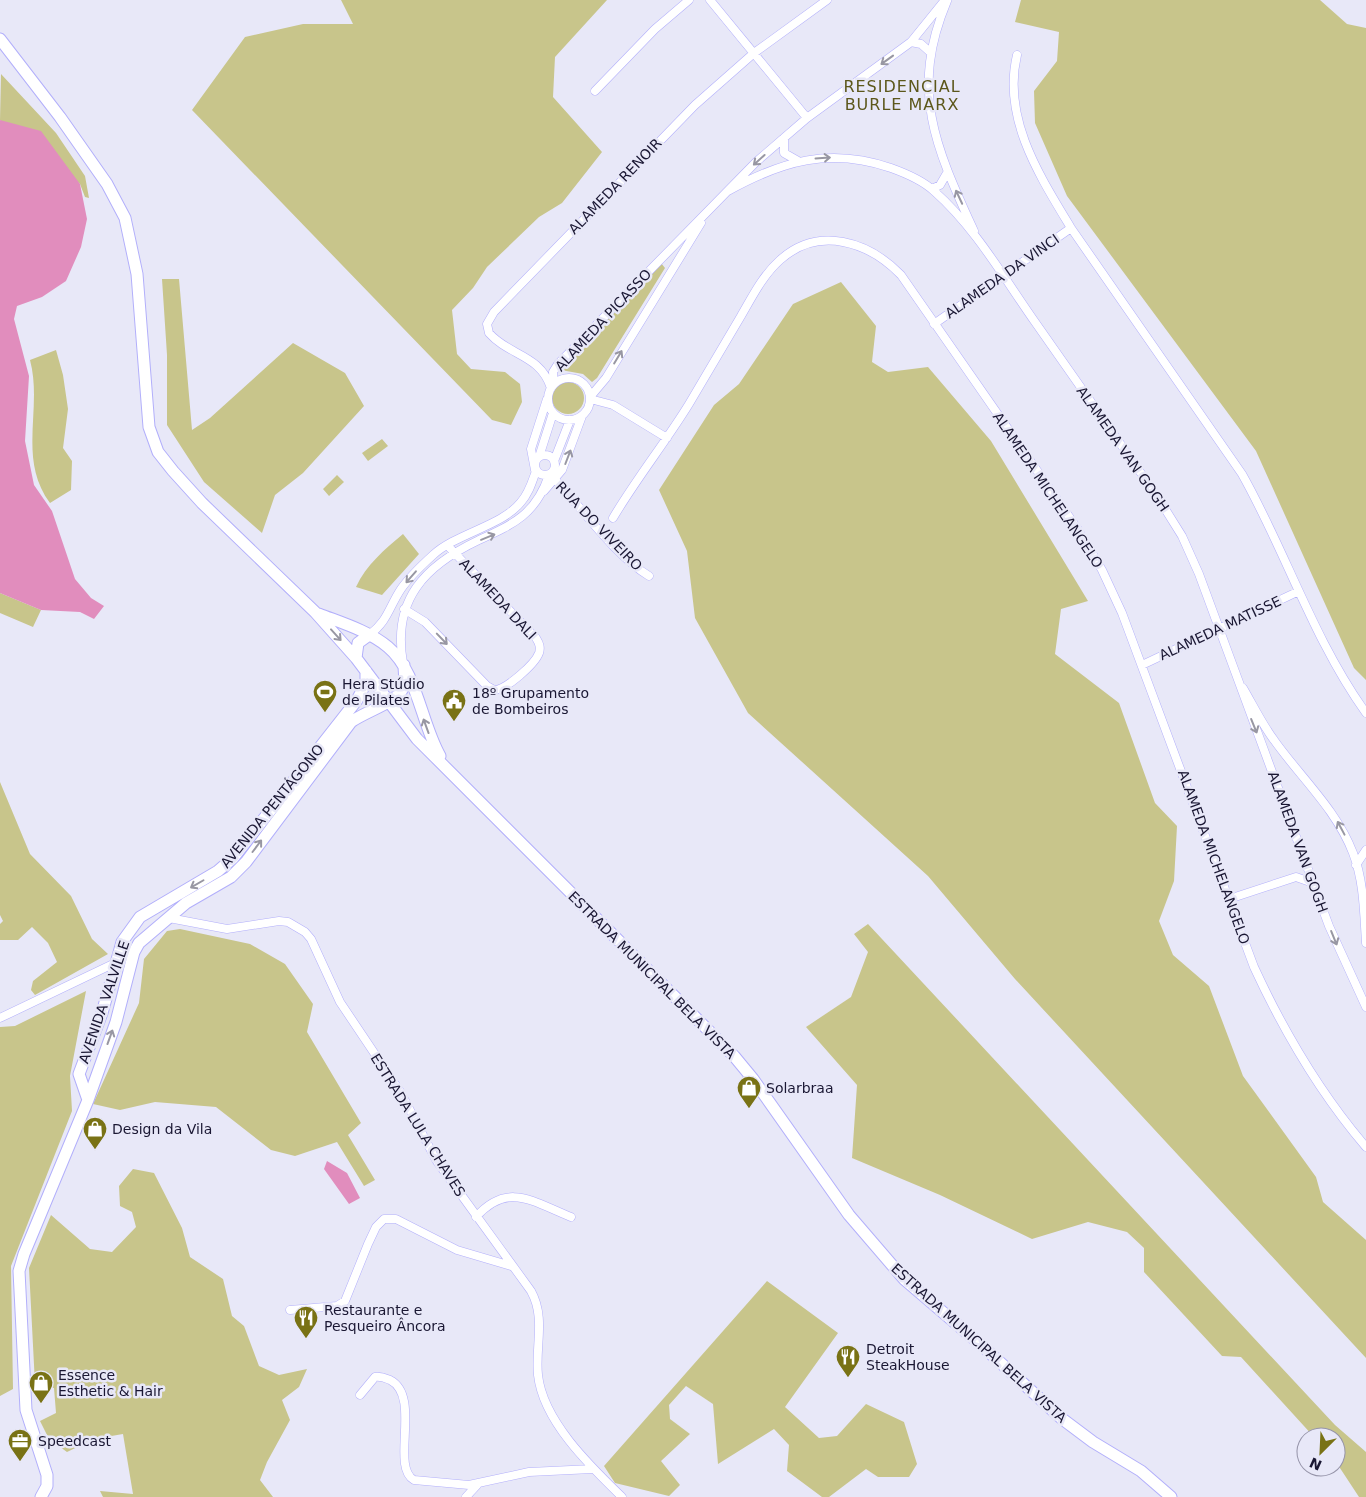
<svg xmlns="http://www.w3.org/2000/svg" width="1366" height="1497" font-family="'DejaVu Sans',sans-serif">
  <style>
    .green { fill: #c8c58b }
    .water { fill: #e18dbd }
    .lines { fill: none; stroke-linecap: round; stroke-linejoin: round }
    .street-casing { stroke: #b2affb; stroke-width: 9 }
    .secondary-casing { stroke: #b2affb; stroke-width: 13 }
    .street { stroke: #fff; stroke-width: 8 }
    .secondary { stroke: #fff; stroke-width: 11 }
    .oneway { stroke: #9897a3 }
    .labels { text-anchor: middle; stroke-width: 5; stroke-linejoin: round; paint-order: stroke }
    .street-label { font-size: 14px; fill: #1a1733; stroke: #e8e8f8 }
    .poi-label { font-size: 14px; fill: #1a1733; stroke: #e8e8f8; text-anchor: start }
    .quarter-label { font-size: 16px; letter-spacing: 1px; fill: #5c571b; stroke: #e8e8f8 }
  </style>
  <rect width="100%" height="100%" fill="#e8e8f8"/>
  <path class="green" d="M341 0H607L555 57 553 97 602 152 562 203 539 217 487 267 473 288 452 310 457 354 471 369 505 372 520 384 522 402 511 425 492 420 192 110 245 37 303 24H353Z
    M1021 0H1320L1347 24 1366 28V680L1354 668 1256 451 1067 196 1035 123 1034 91 1057 61 1059 32 1015 22Z
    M1 74 56 133 85 176 89 198 85 197 80 184 0 120Z
    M661 263 665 268 597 378 592 382 583 374 561 370 562 365Z
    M162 279H179L192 430 210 418 293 343 345 373 364 406 303 473 275 495 262 533 204 482 167 425V355Z
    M841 282 876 326 872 362 888 372 928 367 991 441 1088 601 1061 609 1055 654 1119 703 1155 803 1177 826 1174 881 1159 921 1173 955 1209 986 1243 1076 1316 1177 1323 1202 1366 1240V1358L1015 979 928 876 748 713 695 618 687 551 659 490 714 405 739 384 793 304Z
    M56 350 63 375 68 409 63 448 72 461 71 490 50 503C17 458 43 409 30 360Z
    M552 398a16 16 0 1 1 32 0a16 16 0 1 1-32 0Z
    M382 439 388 446 368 461 362 453Z
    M337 475 344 482 329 496 323 489Z
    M403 534 419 554 382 595 356 587C366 565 385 549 403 534Z
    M0 593 41 610 33 627 0 613Z
    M0 782 30 854 71 896 92 939 108 954 35 995 31 990 33 981 57 962 48 943 32 927 18 940H0V924L3 921 0 915Z
    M868 924 1335 1425 1366 1452V1497H1359L1336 1462V1437H1314L1241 1357 1222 1356 1144 1272V1248L1127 1232 1088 1222 1032 1239 940 1195 852 1158 857 1085 806 1027 851 997 868 952 854 934Z
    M180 929 250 944 285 964 313 1004 307 1032 361 1123 348 1135 375 1180 364 1186 337 1142 295 1156 271 1150 216 1107 155 1102 120 1110 93 1104 139 1003 144 959 167 931Z
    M86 991 70 1076 72 1111 11 1266 13 1389 0 1396V1027L15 1026Z
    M133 1169 154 1173 182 1228 190 1257 223 1279 232 1316 244 1326 259 1366 279 1375 307 1369 299 1387 282 1400 290 1420 267 1462 260 1480 273 1497H103L100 1491 133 1494 123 1434 94 1439 67 1452 49 1439 40 1421 56 1413 54 1388 35 1384 29 1268 51 1215 90 1249 112 1252 136 1227 132 1212 120 1206 119 1186Z
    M767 1281 838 1333 785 1407 819 1438 837 1436 866 1404 904 1422 917 1464 909 1477H878L866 1469 829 1497H822L787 1471 789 1445 774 1429 718 1464 713 1404 686 1386 669 1405 670 1419 690 1434 661 1461 680 1485 669 1496 615 1483 604 1466Z"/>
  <path class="water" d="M0 120 41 131 80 184 87 219 81 247 66 281 42 297 17 306 14 319 29 376 25 441 34 485 52 511 75 579 91 598 104 606 94 619 80 612 41 610 0 593Z
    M327 1161 347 1173 360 1198 349 1204 324 1169Z"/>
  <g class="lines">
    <defs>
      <path id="street" d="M710 0 807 118
        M947 1C909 91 936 148 974 231
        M911 42 921 44 930 52
        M1017 55C1002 118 1039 175 1071 228L1242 474C1286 552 1313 639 1366 713
        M595 91 655 29 689 0
        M784 138V153L798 161
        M932 189 940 185 947 173
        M728 191C782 161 830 147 891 168 905 173 922 180 934 191 975 227 1004 278 1035 322 1076 380 1117 438 1157 496L1182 536 1199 574 1329 926 1366 1007
        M934 324 1071 228
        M548 399a21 21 0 1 1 42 0a21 21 0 1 1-42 0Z
        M554 384 553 372 558 364 756 162 807 118 911 42 945 0
        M551 388C540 354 509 356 489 333L487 324 494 312 695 105 754 53 827 0
        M590 397 606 378 701 223
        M590 399 613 405 667 438
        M535 465a10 10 0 1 1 20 0a10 10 0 1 1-20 0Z
        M539 457 553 413
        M554 461 570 420
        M535 470 531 449 547 399
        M550 474C580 505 613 554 649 576
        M544 491 562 470 582 416
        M613 518C636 479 665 443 689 404 706 375 724 345 741 316 752 297 763 275 780 260 819 225 869 242 901 275L1077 528 1102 570 1122 613 1254 967C1284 1032 1319 1092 1366 1147
        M404 609 425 622 487 686 494 690C506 690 535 664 539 653 541 647 539 643 536 638L447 545
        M369 635C388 621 389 607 401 589 410 576 422 565 433 555 457 533 502 526 521 502 529 493 532 482 536 471
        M403 663C392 600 424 566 479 540 514 524 536 514 549 475
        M1142 665 1297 592
        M1243 688C1253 705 1262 724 1274 740 1301 778 1336 809 1353 853 1364 881 1364 913 1366 943
        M1356 865 1366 850
        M1229 899 1296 877 1313 883
        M169 918 227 929 279 921 288 922 305 932 311 939 340 1002 401 1093 436 1160 531 1291C546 1318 535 1346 538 1375 543 1421 590 1466 622 1497
        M0 1018 115 963
        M476 1217C508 1181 533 1202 571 1217
        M290 1310 337 1306 345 1301 368 1244 376 1227 384 1219H396L457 1250 511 1266
        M360 1395 375 1377C381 1376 385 1378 390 1380 422 1396 390 1467 414 1480L469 1485 529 1472 592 1469
        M466 1497 478 1484"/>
      <path id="secondary" d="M0 39 60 117 107 184 125 218 137 274 149 427 158 452 173 471 202 503 315 612 356 658 417 739 734 1056 753 1079 849 1215 904 1279 980 1344 1061 1418 1093 1442 1141 1471 1171 1497
        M319 614C342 623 369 631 388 647 417 671 421 723 440 756
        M356 658 358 643 369 635
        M88 1100 79 1074 102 1013 122 942 140 917 218 871 233 858 357 700 366 683V671
        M41 1497 47 1486V1475L26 1410 19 1271 24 1254 88 1100 116 1022 134 952 139 943 186 903 231 877 246 862 351 722C364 712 398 702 403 688 406 682 404 672 404 665"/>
    </defs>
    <use href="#street" class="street-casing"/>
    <use href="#secondary" class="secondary-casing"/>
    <use href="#street" class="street"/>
    <use href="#secondary" class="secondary"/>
  </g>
  <defs><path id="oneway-shaft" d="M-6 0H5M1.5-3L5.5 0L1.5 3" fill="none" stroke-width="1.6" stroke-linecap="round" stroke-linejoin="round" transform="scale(1.25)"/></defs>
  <g class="oneway">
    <use href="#oneway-shaft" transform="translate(887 60) rotate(144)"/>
    <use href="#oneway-shaft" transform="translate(823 158) rotate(-4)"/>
    <use href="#oneway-shaft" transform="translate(759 160) rotate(138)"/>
    <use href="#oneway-shaft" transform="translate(959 197) rotate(-115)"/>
    <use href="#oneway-shaft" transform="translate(618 357) rotate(-59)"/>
    <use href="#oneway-shaft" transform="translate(568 457) rotate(-69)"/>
    <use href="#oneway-shaft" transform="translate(488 537) rotate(-22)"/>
    <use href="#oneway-shaft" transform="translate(411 577) rotate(131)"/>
    <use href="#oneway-shaft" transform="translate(336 635) rotate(48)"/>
    <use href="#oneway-shaft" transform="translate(442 639) rotate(46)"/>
    <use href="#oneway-shaft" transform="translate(426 726) rotate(-110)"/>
    <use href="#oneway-shaft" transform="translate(1254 726) rotate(68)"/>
    <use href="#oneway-shaft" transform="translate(1341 828) rotate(-118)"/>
    <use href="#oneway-shaft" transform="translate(257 846) rotate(-53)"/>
    <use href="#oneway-shaft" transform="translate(197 884) rotate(150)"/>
    <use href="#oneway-shaft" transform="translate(1334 938) rotate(68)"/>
    <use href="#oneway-shaft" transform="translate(110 1037) rotate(-70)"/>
  </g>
  <defs>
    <symbol id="stadium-pin" viewBox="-11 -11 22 30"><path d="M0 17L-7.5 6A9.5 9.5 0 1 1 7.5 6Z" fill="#797215" stroke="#e8e8f8"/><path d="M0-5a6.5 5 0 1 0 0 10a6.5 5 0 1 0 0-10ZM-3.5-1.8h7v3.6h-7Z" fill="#fff"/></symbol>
    <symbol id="civic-pin" viewBox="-11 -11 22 30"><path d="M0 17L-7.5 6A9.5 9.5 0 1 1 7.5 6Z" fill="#797215" stroke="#e8e8f8"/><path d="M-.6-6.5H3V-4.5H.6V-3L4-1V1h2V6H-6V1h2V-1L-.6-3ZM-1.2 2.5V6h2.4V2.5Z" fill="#fff"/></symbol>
    <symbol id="shop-pin" viewBox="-11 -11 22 30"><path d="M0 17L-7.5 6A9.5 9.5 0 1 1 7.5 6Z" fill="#797215" stroke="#e8e8f8"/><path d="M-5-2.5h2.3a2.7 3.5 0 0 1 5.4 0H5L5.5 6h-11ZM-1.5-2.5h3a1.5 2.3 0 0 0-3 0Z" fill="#fff"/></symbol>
    <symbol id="restaurant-pin" viewBox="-11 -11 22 30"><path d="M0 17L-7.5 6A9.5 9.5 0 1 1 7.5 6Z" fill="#797215" stroke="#e8e8f8"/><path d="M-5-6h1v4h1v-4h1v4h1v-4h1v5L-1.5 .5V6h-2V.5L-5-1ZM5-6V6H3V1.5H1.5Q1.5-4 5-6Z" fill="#fff"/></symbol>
    <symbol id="office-pin" viewBox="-11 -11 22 30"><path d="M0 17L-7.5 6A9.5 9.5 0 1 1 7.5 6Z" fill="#797215" stroke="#e8e8f8"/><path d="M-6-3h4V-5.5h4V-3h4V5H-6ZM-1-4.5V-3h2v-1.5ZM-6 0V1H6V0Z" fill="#fff"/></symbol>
  </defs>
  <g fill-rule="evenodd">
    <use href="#stadium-pin" x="311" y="678" width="28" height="38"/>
    <use href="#civic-pin" x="440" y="687" width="28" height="38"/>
    <use href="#shop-pin" x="735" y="1074" width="28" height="38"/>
    <use href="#shop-pin" x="81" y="1115" width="28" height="38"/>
    <use href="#restaurant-pin" x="292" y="1304" width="28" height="38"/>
    <use href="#restaurant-pin" x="834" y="1343" width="28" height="38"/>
    <use href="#shop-pin" x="27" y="1369" width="28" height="38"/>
    <use href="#office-pin" x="6" y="1427" width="28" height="38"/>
  </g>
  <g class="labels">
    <g class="street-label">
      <text transform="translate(615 186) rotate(-46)" y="5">ALAMEDA RENOIR</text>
      <text transform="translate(1002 276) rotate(-35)" y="5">ALAMEDA DA VINCI</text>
      <text transform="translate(603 320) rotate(-47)" y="5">ALAMEDA PICASSO</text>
      <text transform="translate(1123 449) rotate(55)" y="5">ALAMEDA VAN GOGH</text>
      <text transform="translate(1048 490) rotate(56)" y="5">ALAMEDA MICHELANGELO</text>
      <text transform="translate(599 526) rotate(46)" y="5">RUA DO VIVEIRO</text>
      <text transform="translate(498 599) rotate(47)" y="5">ALAMEDA DALI</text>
      <text transform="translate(1220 628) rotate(-25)" y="5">ALAMEDA MATISSE</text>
      <text transform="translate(272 806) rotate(-51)" y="5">AVENIDA PENTÁGONO</text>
      <text transform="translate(1298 842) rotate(70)" y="5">ALAMEDA VAN GOGH</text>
      <text transform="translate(1214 857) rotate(70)" y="5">ALAMEDA MICHELANGELO</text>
      <text transform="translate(652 975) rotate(45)" y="5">ESTRADA MUNICIPAL BELA VISTA</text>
      <text transform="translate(104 1002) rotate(-71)" y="5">AVENIDA VALVILLE</text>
      <text transform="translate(418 1125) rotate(58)" y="5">ESTRADA LULA CHAVES</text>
      <text transform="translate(979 1343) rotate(42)" y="5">ESTRADA MUNICIPAL BELA VISTA</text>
    </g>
    <g class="poi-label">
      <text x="342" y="689">Hera Stúdio<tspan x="342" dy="16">de Pilates</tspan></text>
      <text x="472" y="698">18º Grupamento<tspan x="472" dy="16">de Bombeiros</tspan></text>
      <text x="766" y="1093">Solarbraa</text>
      <text x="112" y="1134">Design da Vila</text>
      <text x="324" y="1315">Restaurante e<tspan x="324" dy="16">Pesqueiro Âncora</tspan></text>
      <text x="866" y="1354">Detroit<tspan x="866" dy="16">SteakHouse</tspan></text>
      <text x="58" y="1380">Essence<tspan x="58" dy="16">Esthetic &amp; Hair</tspan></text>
      <text x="38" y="1446">Speedcast</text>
    </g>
    <g class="quarter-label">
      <text x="902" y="92">RESIDENCIAL<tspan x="902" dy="18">BURLE MARX</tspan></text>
    </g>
  </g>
  <g transform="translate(1321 1452) rotate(204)"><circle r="24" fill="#e8e8f8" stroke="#9694a9"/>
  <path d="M0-4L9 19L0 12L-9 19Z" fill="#797215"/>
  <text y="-8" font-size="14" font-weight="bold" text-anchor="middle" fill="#1a1733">N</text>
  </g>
</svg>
